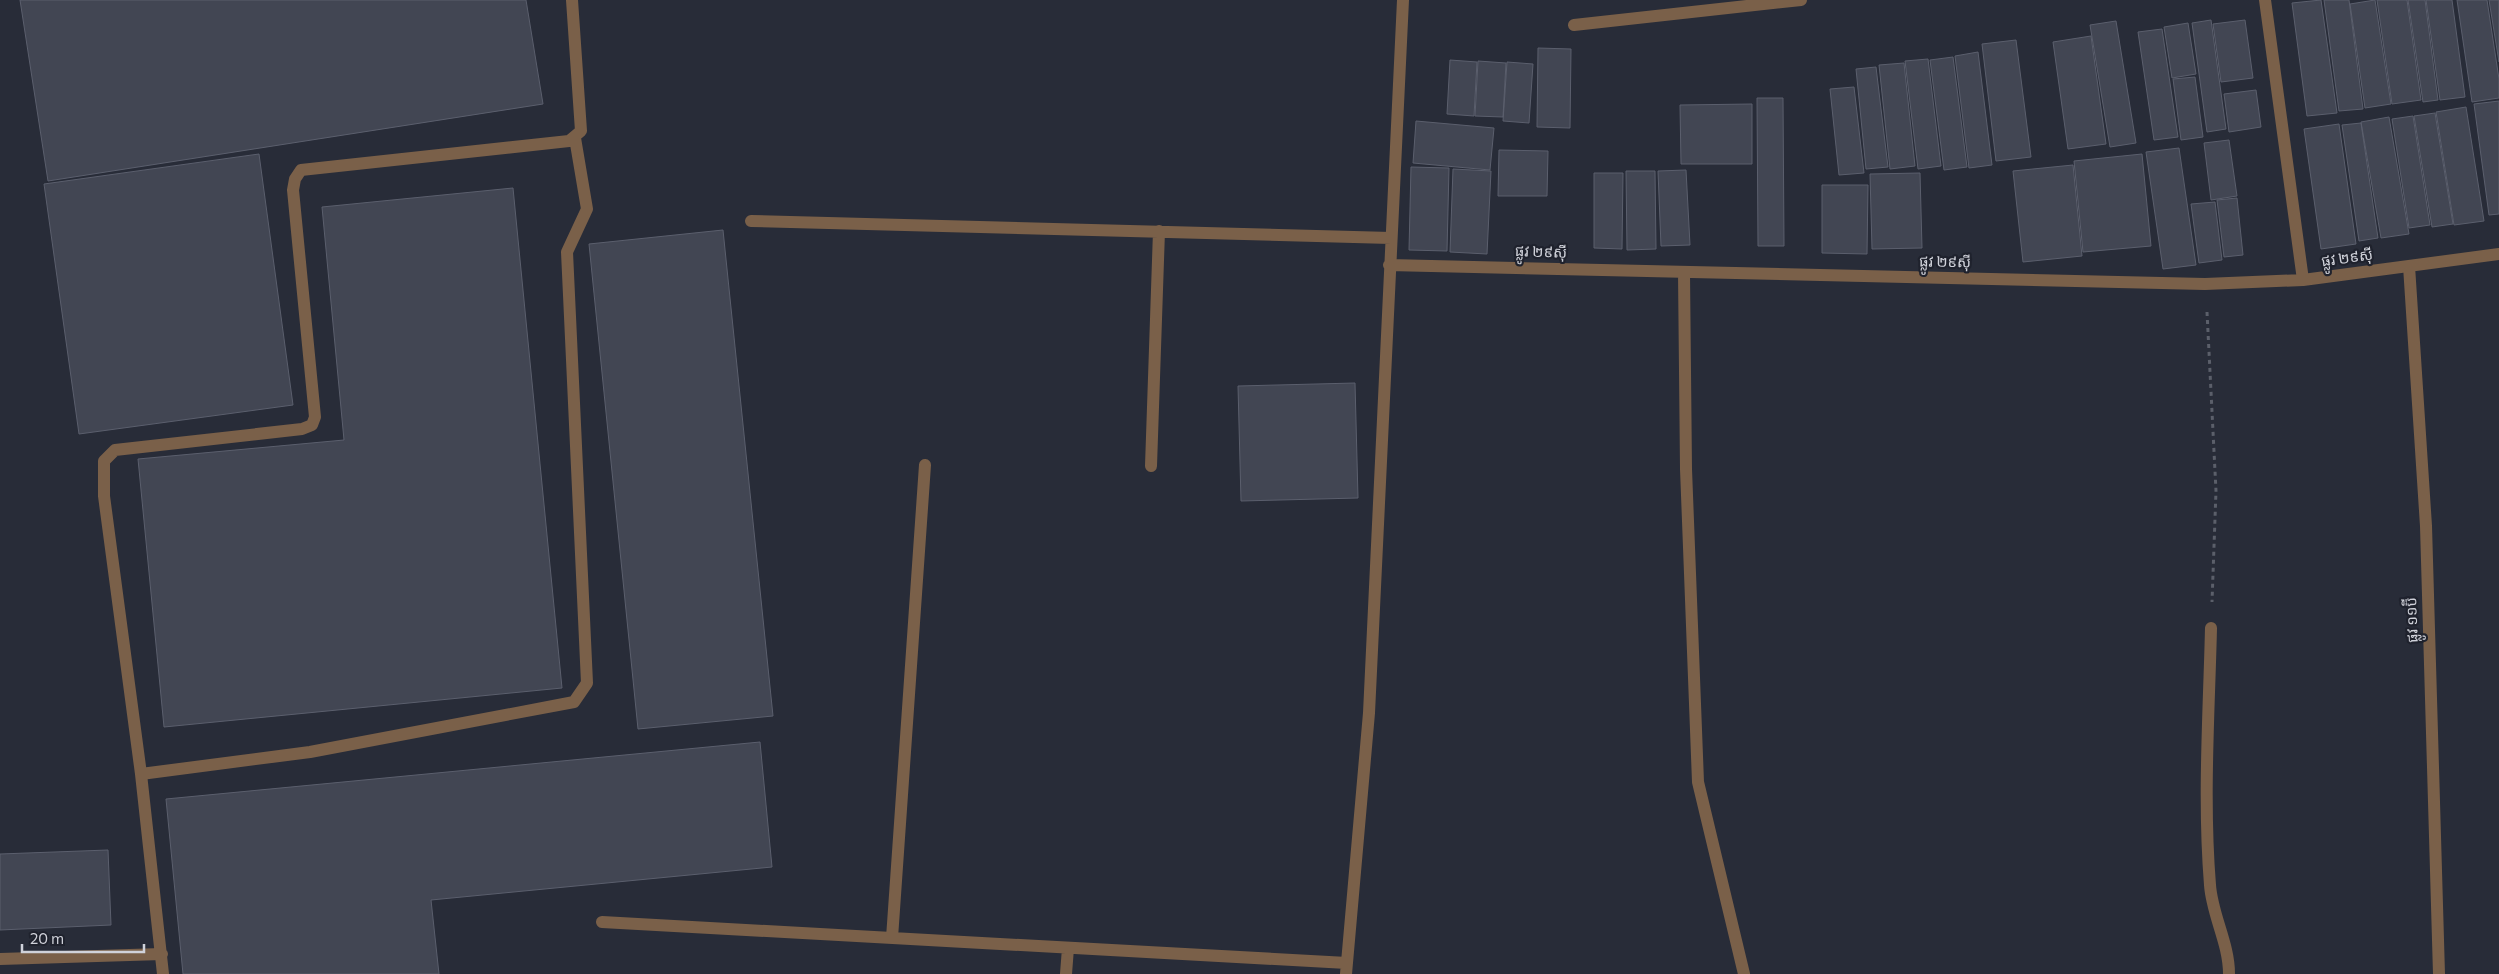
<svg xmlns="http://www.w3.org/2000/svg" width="2499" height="974" font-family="Commissioner,'Noto Sans Khmer',sans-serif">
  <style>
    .building { fill: #424653; stroke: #5b5f6d }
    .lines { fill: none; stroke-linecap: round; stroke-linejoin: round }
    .path { stroke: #5b5f6a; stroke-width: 3; stroke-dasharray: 4 4; stroke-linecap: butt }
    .minor { stroke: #7a6049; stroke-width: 12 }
    .labels { text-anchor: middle; stroke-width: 4.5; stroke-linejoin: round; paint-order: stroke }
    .street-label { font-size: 15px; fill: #d0d2da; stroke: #1f222d }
  </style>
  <rect width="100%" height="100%" fill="#282c38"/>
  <path class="building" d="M20 0H526L543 104 48 181Z
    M2321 0 2337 113 2307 116 2292 3Z
    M2324 0H2349L2363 109 2339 111Z
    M2375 0 2391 104 2365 108 2350 4Z
    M2377 0H2407L2421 100 2392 104Z
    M2408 0H2425L2438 100 2423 102Z
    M2426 0H2452L2465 97 2440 100Z
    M2457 0H2487L2499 79V98L2472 102Z
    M2489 0H2499V62Z
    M2211 20 2226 129 2207 132 2192 23Z
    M2245 20 2253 78 2221 82 2213 24Z
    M2116 21 2136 143 2110 147 2090 25Z
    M2188 23 2196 74 2172 78 2164 27Z
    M2162 29 2178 137 2154 140 2138 32Z
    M2091 36 2106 144 2068 149 2053 42Z
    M2016 40 2031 157 1996 161 1982 44Z
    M1538 48 1571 49 1570 128 1537 127Z
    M1978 52 1992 165 1969 168 1955 56Z
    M1953 57 1967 167 1944 170 1930 60Z
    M1928 59 1941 166 1918 169 1905 61Z
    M1450 60 1477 62 1474 116 1447 114Z
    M1478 61 1506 63 1503 117 1475 116Z
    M1507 62 1533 64 1529 123 1503 121Z
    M1904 63 1915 166 1890 169 1879 65Z
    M1876 67 1888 167 1866 169 1856 69Z
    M2195 77 2203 137 2181 140 2173 79Z
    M1854 87 1864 173 1839 175 1830 89Z
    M2256 90 2261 127 2229 132 2224 94Z
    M1757 98H1783L1784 246H1758Z
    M2499 101V214L2489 215 2474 104Z
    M1752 104V164H1681L1680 105Z
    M2466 107 2484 221 2454 225 2436 112Z
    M2435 113 2453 224 2432 227 2414 116Z
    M2413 116 2430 225 2409 228 2392 119Z
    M2389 117 2409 234 2381 238 2361 122Z
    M1416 121 1494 128 1490 170 1413 163Z
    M2361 123 2378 238 2359 241 2342 125Z
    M2339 124 2356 244 2321 249 2304 129Z
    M2229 140 2237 196 2211 200 2204 143Z
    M2179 148 2196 265 2163 269 2146 152Z
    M1499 150 1548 151 1547 196H1498Z
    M259 154 293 405 79 434 44 184Z
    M2142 154 2151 246 2083 252 2074 161Z
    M2073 165 2082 256 2023 262 2013 171Z
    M1411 167 1449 168 1447 251 1409 250Z
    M1453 169 1491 171 1487 254 1450 252Z
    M1686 170 1690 245 1661 246 1658 171Z
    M1626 171H1655L1656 249 1627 250Z
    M1594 173H1623L1622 249 1594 248Z
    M1920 173 1922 248 1872 249 1870 174Z
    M1822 185H1868L1867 254 1822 253Z
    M513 188 562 688 164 727 138 459 344 440 322 207Z
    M2237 198 2243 255 2224 257 2217 200Z
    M2215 202 2222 260 2199 263 2191 204Z
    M723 230 773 716 638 729 589 244Z
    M1355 383 1358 498 1241 501 1238 386Z
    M760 742 772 867 431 900 439 974H183L166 799Z
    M108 850 111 925 0 930V854Z"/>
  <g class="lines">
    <path class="path" d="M2207 312 2216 491 2212 602"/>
    <path class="minor" d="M2265 0 2303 280
      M1574 25 1801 0
      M751 221 1391 238
      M1389 265 2205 284 2303 280 2499 254
      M2409 266 2426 526 2439 974
      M1684 273 1686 469 1698 782 1744 974
      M1151 466 1159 231
      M2211 628C2209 713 2203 799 2210 885 2212 915 2229 943 2229 974
      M141 774 310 752 574 702 587 683 567 252 587 209 575 138
      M602 922 1347 963
      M892 938 925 465
      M0 959 162 954
      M163 974 141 774 104 496V461L115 450 302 429 312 425 315 417 293 190 295 179 301 170 569 141 581 131 572 0
      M1066 974 1068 948
      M1346 974 1369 713 1403 0"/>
  </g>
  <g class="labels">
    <g class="street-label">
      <text transform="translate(1541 252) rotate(2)" y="5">ផ្លូវ ២៩ស៊ី</text>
      <text transform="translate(2347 258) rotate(-8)" y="5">ផ្លូវ ២៩ស៊ី</text>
      <text transform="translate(1945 262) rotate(1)" y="5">ផ្លូវ ២៩ស៊ី</text>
      <text transform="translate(2412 620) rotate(-92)" y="5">ផ្លូវ ១១ប៊ី</text>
    </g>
  </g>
  <path d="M22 944v8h122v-8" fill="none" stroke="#d0d2da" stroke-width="2.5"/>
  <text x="30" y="944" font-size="15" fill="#d0d2da" stroke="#1f222d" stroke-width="4" paint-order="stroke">20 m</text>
</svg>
